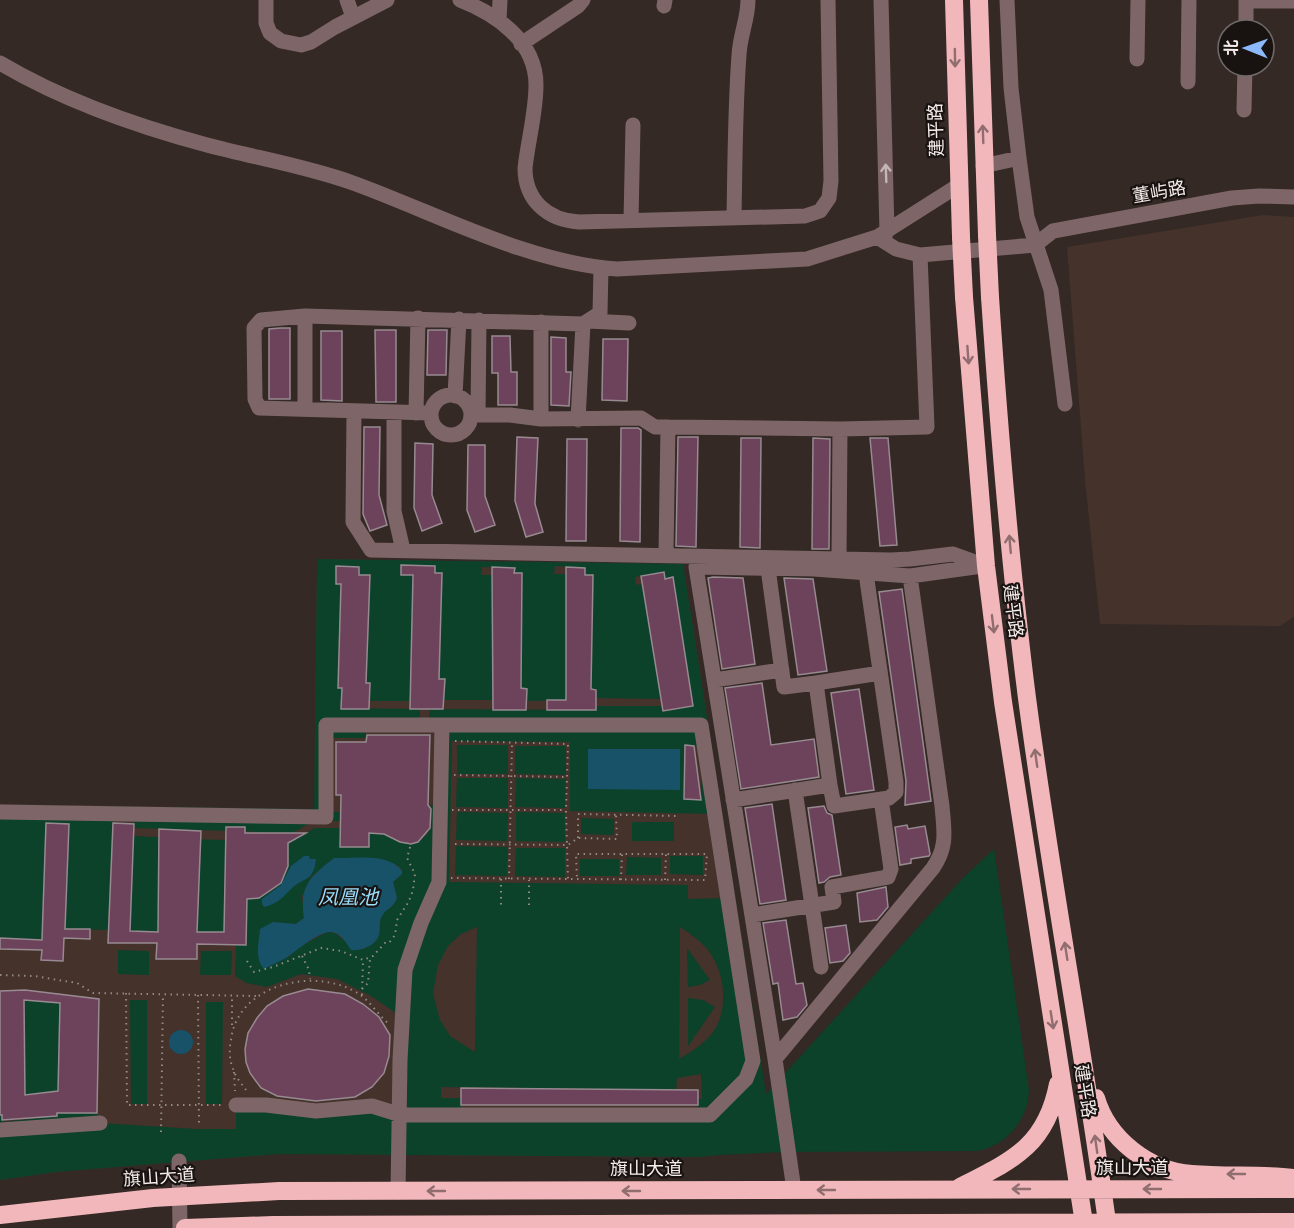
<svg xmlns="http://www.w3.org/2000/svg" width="1294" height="1228" font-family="'PT Sans Narrow','Noto Sans SC',sans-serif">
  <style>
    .built { fill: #44322b }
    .green { fill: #0c412a; fill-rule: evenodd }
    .water { fill: #175269 }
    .building { fill: #6d425b; stroke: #978a91; stroke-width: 1.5; fill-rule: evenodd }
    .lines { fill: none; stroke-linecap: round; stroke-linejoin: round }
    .path { stroke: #938a86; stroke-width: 2; stroke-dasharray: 1.5 4.5; stroke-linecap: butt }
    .minor { stroke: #7e6668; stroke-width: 15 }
    .highway { stroke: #f2b7bb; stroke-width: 18 }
    .highway-bridge { stroke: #f2b7bb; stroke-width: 18 }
    .oneway { stroke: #906d6e }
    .oneway2 { stroke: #c5b6b6 }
    .labels { text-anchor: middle; stroke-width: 4.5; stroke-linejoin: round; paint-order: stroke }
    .street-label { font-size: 18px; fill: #f4ecea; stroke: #181311 }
    .water-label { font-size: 20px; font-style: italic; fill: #9addfc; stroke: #181311 }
  </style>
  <rect width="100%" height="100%" fill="#342924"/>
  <path class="built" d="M1263 215 1294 217V617L1280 626 1100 624 1085 480 1067 247Z
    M317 559 683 564 744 950 718 1155 699 1157 279 1154 56 1172 0 1180V804L314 809Z"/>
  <path class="green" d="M317 559 683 564 766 1094 962 879 994 849 1029 1090C1028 1120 1006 1147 976 1151L788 1152 718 1155 699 1157 279 1154 56 1172 0 1180V1115H2L3 1122 57 1116 56 1104H68L70 1113H97L100 1123 197 1129H236V1105L372 1106 401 1115 402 1017 371 996 337 979 301 974 267 987 247 983 235 976 236 945H246L247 899C276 896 288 879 288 851L245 839 294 840 315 828H340V847H369V833C374 833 380 832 384 834 389 835 393 839 397 841 410 846 425 842 430 828 433 820 432 812 428 805H440L442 725H429V709L595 710 596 706H662L663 711 693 706 673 578 665 579 663 572 635 577 636 585 642 584 661 699 597 698 596 690 591 689 593 576 585 575V568L555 566 554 574H566L571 700 526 701 527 689 521 688 515 568 482 567 481 575H492L500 700H443L439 679 442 573H435L434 566 402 565 401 574 413 575 410 689 415 701H369L366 683 369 575H359V567L336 566V584H341L338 688H342L341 708 420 709V725H366V738H326V812H341L340 821H314L292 833 134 828V818H113L108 930 65 929 47 823 42 940 0 938V805L314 809ZM452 741 570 742V811L714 814 727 898 688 899V885L449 882ZM685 746H702L701 800 684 799ZM369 858C380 859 390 861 400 867L402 874 393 882 397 898C394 907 389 907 383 913 378 919 379 932 377 940L364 949 346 942 335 933 327 932 299 947 288 957 258 955 259 943 273 922 296 924 304 918 302 896 312 876 334 859ZM477 927 475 1052 450 1036 440 1020 433 994 438 965 448 946 461 934ZM680 927C689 933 701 941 708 950 724 971 728 1002 717 1026 710 1040 693 1051 679 1059ZM701 1074 702 1099H698L697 1115H461V1098H441V1087L676 1090 677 1078Z
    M457 745H508V774H457Z
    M515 746H566V775L515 774Z
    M457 778H508V808L456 807Z
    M516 778 566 779 565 808 515 807Z
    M457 812 508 813 507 841 456 840Z
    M516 812 565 813V842L516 841Z
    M581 818 614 819V835L581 834Z
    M632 822H674V841H632Z
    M134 836 176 838 159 854 158 932 130 931Z
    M184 839 226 840 224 932H197L200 856Z
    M456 846 508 847 507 876 455 875Z
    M516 848H565V877L515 876Z
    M670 856H703V875L670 874Z
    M627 857 661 858V875H626Z
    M580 859H619V876H580Z
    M687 948 710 980 700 985 688 987Z
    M118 950 149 951V975L118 974Z
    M201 951H232L231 975H200Z
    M688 998 703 1000 715 1007 688 1046Z
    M24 1000 60 1003 58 1091 25 1095Z
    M130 1000H147V1104H131Z
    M206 1002H223L222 1104H206Z"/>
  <path class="water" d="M588 749H680V790L588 789Z
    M304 856H309L310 859H316C314 881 305 877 292 888 283 897 278 904 264 907L262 904V899L281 885 291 866Z
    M334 858C354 859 388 852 402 871V874L393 882 397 898C393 909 386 908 382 916 378 922 381 929 379 935 376 946 361 951 351 950 347 944 342 935 335 933 322 927 296 952 286 958 279 962 271 965 264 969 254 958 259 942 260 929L273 922 296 924 304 918C299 886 310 877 334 858Z
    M169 1042a12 12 0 1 1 24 0a12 12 0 1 1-24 0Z"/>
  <path class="building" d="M280 328H290V399H269V329Z
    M375 330H396V402H376Z
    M428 330H447L446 375H427Z
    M321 331H342V401L321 400Z
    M492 336H510L511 372H517V405H498V373H492Z
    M551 337 566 338V372H571L569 406 551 405Z
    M603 339H628L627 401 602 400Z
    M364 427H380L379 495 387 525 370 531 363 514Z
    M621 428H638L641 430 640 542 620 541Z
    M517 437 538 438 535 504 543 532 526 537 515 501Z
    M678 437H698L696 547 676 546Z
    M741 438H761L760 548 740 547Z
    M813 438 830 439 829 549H812Z
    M870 438H888L897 545 880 546Z
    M567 439H587L586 541H566Z
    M415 443 433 444 432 495 442 523 422 531 414 508Z
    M468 445H485V496L495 525 475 532 467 510Z
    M401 565 435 566V573H442L439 679H445L443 709H410L413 575H401Z
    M336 566 359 567V575H370L366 683H370L369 709H341L342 688H338L341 584H336Z
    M492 567 515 568 514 573H522L521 688 527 689 526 710H493Z
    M566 567 585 568V575H593L591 689 596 690V710H547V700H566Z
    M664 572 665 579 673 577 693 706 663 711 641 576Z
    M713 577 743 578 755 664 722 669 708 578Z
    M784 578 813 579 827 671 798 675Z
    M902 589 931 801 905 805 906 781 879 592Z
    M762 683 771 745 814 739 819 777 741 789 725 688Z
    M859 689 874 790 846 794 831 693Z
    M367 735H430L428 805 431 809 430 828 418 842 411 844 400 842 384 834 369 833V847H340L341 795H336V742H366Z
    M685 745 694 746 701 800 684 799Z
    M772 804 786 900 760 904 745 808Z
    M824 806 827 813 832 815 841 875 830 877 824 882 819 883 808 808Z
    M46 823 69 824 65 929H90V939L64 938 63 961 41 960 42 950 0 949V938L42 940Z
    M113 823 134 824 130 931 158 932 159 829 201 831 197 932H224L226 827H245V833H306L288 843V866L281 883 259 898 247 899 246 945 197 944V959H156L157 943H108Z
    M907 825 908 829 925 826 930 854 929 856 911 859V863L900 865 895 827Z
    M886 887 888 907 877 920 860 922 857 893Z
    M786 920 796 984 803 983 807 1005 797 1017 783 1020 778 983 773 984 763 923Z
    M846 925 850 953 843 961 830 963 825 928Z
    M308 989 345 994 363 1004 379 1017 390 1035 389 1056 384 1073 372 1087 355 1097 316 1101 277 1096 261 1088 250 1073 246 1062 245 1049 248 1033 257 1018 267 1006 283 996Z
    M25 990 99 999 97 1113H57V1116L2 1120V1115H0V991ZM24 1000 60 1003 58 1091 25 1095Z
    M461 1088 698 1090V1105H461Z"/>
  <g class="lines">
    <path class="path" d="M455 741 568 744 566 810 568 880
      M454 775 568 777
      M452 810H566
      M578 838V814L678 816
      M455 844 568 845 578 838 617 839 616 815
      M451 878 705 880 707 854H576L577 880
      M501 879V907
      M509 879 512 743
      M621 880 622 854
      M665 880 666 854
      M529 905V880
      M302 956 309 970 310 979
      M247 961 254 972 273 967 321 948 341 951 363 960 373 956 385 943H389L395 935 397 920 409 901 413 890 415 874 407 858 411 844
      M0 975 34 976 77 983 93 993 256 996
      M362 989 368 983 370 959
      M126 993 127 1105H224
      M198 995 199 1126
      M362 995 363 960
      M232 1025V996
      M234 1072 235 1091
      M246 1090C242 1084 236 1078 234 1071 229 1061 229 1050 231 1040 237 986 309 968 352 990 368 997 376 1013 389 1024
      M161 1132 163 994"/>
    <path class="minor" d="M266 0V23L270 33 281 41 301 45 311 42 335 27 387 0
      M347 0 353 17
      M460 0C496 14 536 41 536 85 536 112 528 141 525 168 525 200 547 220 579 222L805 216 820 211 829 198 831 181 828 0
      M881 0 887 232
      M1007 0 1011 88 1019 158
      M1246 1H1294
      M664 6 665 0
      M499 21 500 0
      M1246 30V0
      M521 44 578 6 583 0
      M1137 59 1138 0
      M0 63C64 101 136 126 207 145 256 158 306 166 353 183 436 213 528 263 617 269L807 259 877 237 959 185
      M1188 82 1189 0
      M1244 110 1245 66
      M983 166 1019 158 1027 217 1051 290 1065 404
      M734 218C735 163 735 109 739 55 740 35 748 19 748 0
      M631 221 633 125
      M877 237 896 249 920 255 1035 245 1053 231 1232 198 1259 196 1294 197
      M305 316V409
      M588 321 629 323
      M431 415a20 20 0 1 1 40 0a20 20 0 1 1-40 0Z
      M455 396 459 319
      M354 412 353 522 371 550 891 560 910 559 953 554 986 566
      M394 412V511L403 550
      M416 413 418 318
      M431 413 259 408 255 399 254 328 261 320 305 316 583 324 600 313 601 268
      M471 415H510L541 419 641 418 655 427H668L840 429 927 427 920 255
      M478 415 479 320
      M541 419V322
      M578 420 583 324
      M666 554 668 427
      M839 559 840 429
      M768 568 784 687 816 683
      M714 680 782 670
      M830 785 834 806 889 798 896 792V782L866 573
      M795 790 821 967
      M733 800 830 785 816 683 880 673
      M0 812 326 817V725H701L753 1061 746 1079 710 1115H401L372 1106 316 1111 266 1105H236
      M752 915 834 902 832 887 888 877 891 869 881 799
      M775 1059 933 868C948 846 944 831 942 806L910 576 982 566
      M0 1130 100 1123
      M179 1161 180 1228
      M794 1190 775 1059 696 567 814 569 910 576
      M398 1192 400 1060 405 970 421 923 439 882 442 725"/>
    <path class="highway" d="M954 0 961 237
      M979 0 987 235
      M964 297 986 566 1003 702 1084 1223
      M990 297C999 431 1010 565 1027 698 1050 873 1083 1047 1107 1222
      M1096 1098C1108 1139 1149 1171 1192 1174 1226 1177 1260 1174 1294 1178
      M960 1187C1013 1160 1046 1146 1058 1084
      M0 1215 153 1198 279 1191 1294 1189
      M185 1228 273 1225 1294 1222"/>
    <path class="highway-bridge" d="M987 235 990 297
      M961 237 964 297"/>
  </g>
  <defs><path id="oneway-shaft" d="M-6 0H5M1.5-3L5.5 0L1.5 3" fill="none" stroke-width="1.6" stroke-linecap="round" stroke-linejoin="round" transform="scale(1.5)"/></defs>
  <g class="oneway">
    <use href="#oneway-shaft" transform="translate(955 58) rotate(89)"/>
    <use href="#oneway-shaft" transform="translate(983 134) rotate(-92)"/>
    <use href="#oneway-shaft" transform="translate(968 355) rotate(86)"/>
    <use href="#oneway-shaft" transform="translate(1010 544) rotate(-95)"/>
    <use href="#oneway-shaft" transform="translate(993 624) rotate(83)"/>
    <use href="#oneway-shaft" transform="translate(1036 758) rotate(-98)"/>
    <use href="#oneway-shaft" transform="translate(1066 951) rotate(-99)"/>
    <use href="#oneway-shaft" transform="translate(1052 1020) rotate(81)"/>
    <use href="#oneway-shaft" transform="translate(1096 1144) rotate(-98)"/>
    <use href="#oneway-shaft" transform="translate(1236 1174) rotate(-180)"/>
    <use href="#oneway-shaft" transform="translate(1021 1189) rotate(-180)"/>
    <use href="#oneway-shaft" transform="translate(1152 1189) rotate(180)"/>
    <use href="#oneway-shaft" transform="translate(826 1190) rotate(180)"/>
    <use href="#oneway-shaft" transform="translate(436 1191) rotate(180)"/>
    <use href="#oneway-shaft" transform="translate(631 1191) rotate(180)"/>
  </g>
  <use class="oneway2" href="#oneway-shaft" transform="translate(886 173) rotate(-92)"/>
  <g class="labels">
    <g class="street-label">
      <text transform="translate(936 130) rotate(-92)" y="6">建平路</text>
      <text transform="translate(1159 192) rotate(-10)" y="6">董屿路</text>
      <text transform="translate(1013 611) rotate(83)" y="6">建平路</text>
      <text transform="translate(1085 1091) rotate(81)" y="6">建平路</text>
      <text x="1132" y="1174">旗山大道</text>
      <text x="646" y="1175">旗山大道</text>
      <text transform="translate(159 1177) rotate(-4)" y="6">旗山大道</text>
    </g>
    <g class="water-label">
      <text x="348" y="904">凤凰池</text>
    </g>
  </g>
  <g transform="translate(1246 48) rotate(271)"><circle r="28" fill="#181311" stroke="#706a68" stroke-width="1.5"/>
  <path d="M0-4.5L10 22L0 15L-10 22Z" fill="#8cb9fc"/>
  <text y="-9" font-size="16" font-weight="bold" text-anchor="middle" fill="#f4ecea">北</text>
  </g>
</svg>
